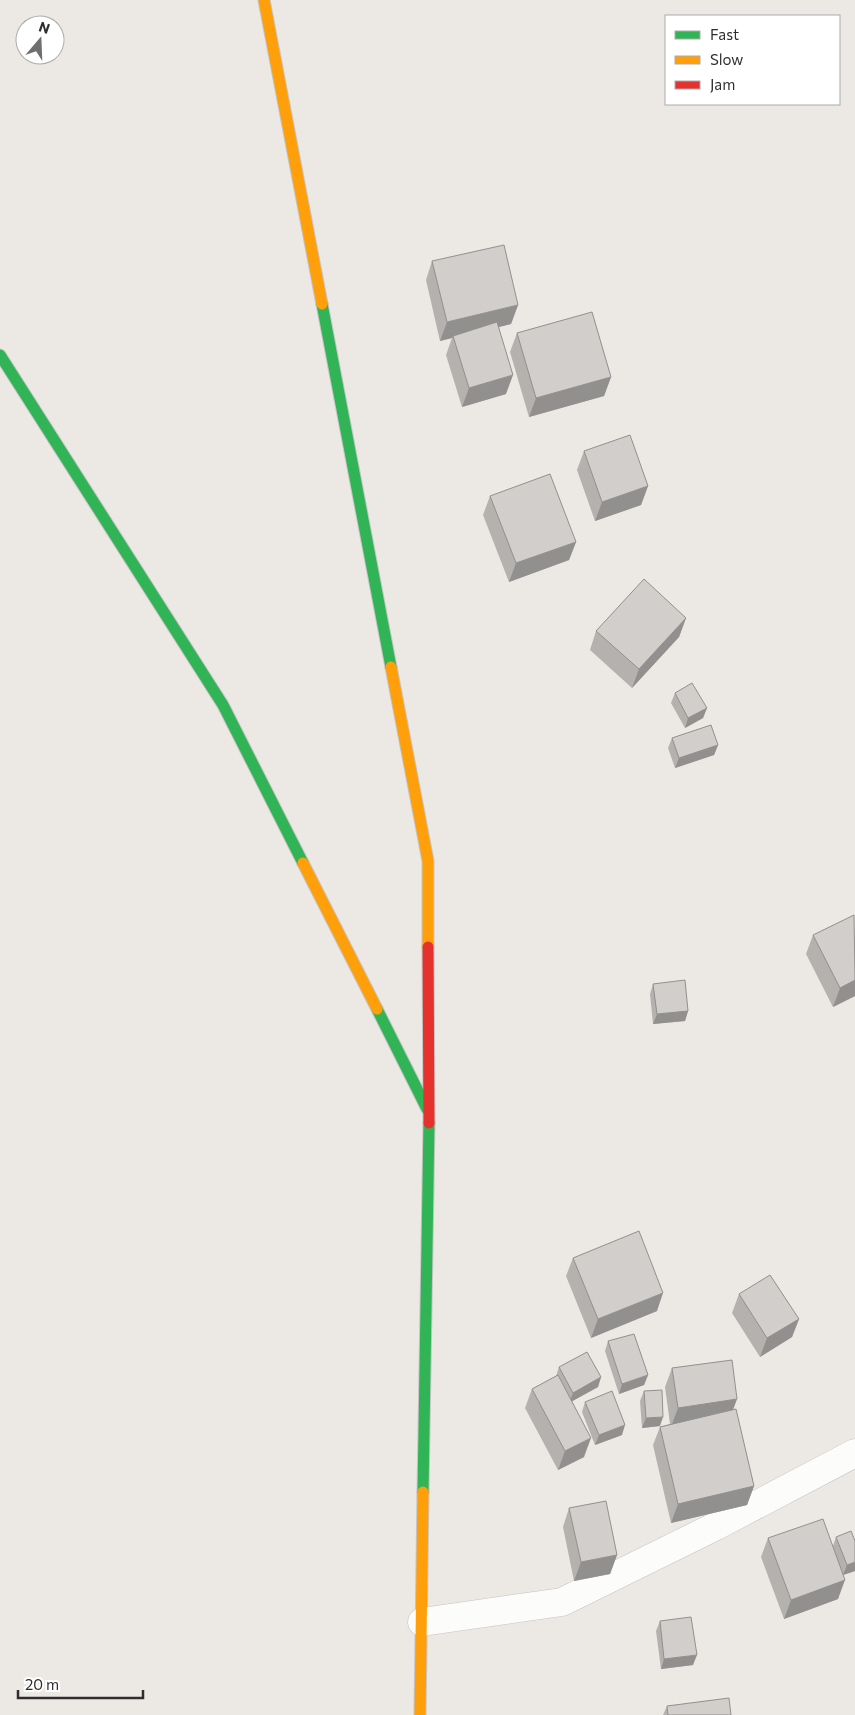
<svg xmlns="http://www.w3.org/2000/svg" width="855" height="1715" font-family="Commissioner,sans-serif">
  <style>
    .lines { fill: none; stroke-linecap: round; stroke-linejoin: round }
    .street-casing { stroke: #c5c4c5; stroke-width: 29 }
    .fast-casing { stroke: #c5c4c5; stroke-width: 13 }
    .slow-casing { stroke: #c5c4c5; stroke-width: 13 }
    .jam-casing { stroke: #c5c4c5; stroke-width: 13 }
    .street { stroke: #fcfcfb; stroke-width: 28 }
    .fast { stroke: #30b455; stroke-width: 11 }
    .slow { stroke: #ff9f0a; stroke-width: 11 }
    .jam { stroke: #e5322d; stroke-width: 11 }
    .wall { fill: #b4b1af }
    .shaded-wall { fill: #92908e }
    .building { fill: #d1cecb; stroke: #92908e }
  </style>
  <rect width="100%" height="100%" fill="#ece8e4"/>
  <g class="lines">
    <defs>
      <path id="street" d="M422 1622 562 1602 716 1526 855 1453"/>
      <path id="fast" d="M322 304 391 667
        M0 355 223 705 303 863
        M377 1009 427 1109
        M423 1492 429 1123"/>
      <path id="slow" d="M264 0 322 304
        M391 667 428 861V947
        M303 863 377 1009
        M420 1715 423 1492"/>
      <path id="jam" d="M428 947 429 1123"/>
    </defs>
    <use href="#street" class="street-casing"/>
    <use href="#fast" class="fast-casing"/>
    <use href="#slow" class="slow-casing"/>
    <use href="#jam" class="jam-casing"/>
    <use href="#street" class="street"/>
    <use href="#fast" class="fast"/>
    <use href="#slow" class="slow"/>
    <use href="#jam" class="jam"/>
  </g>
  <path class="wall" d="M432 261 518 305 511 324 499 327 506 394 462 407 446 355 452 338 440 341 426 280Z
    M517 333 611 377 604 396 529 417 510 352Z
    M584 451 648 486 641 505 595 521 577 470Z
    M490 496 576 542 569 560 509 582 483 515Z
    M686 618 679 637 632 688 590 650 596 631Z
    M675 693 707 708 703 718 685 728 671 703Z
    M672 738 718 745 714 755 675 768 668 748Z
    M813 935 855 996 833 1007 806 954Z
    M653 984 688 1011 685 1021 653 1024 650 994Z
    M573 1258 657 1311 591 1338 566 1276Z
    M739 1294 799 1319 792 1337 760 1357 732 1313Z
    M608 1341 648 1375 644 1385 619 1394 605 1351Z
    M559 1367 601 1377 598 1387 572 1401 584 1457 558 1470 525 1408 532 1389 556 1376Z
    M672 1368 737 1399 733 1409 754 1486 747 1505 671 1523 653 1445 660 1427 670 1424 665 1387Z
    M644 1391 660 1426 642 1428 640 1401Z
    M585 1402 622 1435 595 1445 582 1412Z
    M569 1508 617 1555 610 1574 574 1581 563 1527Z
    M836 1537 855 1571 843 1575 838 1599 784 1619 761 1557 768 1538 833 1546Z
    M660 1621 693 1665 661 1669 656 1631Z
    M667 1706 731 1715H663Z"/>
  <path class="shaded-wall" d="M518 305 511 324 454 338 453 336 452 338 440 341 447 322Z
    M513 375 506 394 462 407 469 388Z
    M611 377 604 396 529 417 536 398Z
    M648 486 641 505 595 521 602 502Z
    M576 542 569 560 509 582 516 563Z
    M686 618 679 637 632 688 639 669Z
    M707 708 703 718 685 728 688 718Z
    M718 745 714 755 675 768 679 758Z
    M855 980V996L833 1007 840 988Z
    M688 1011 685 1021 653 1024 657 1014Z
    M663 1293 657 1311 591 1338 598 1319Z
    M799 1319 792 1337 760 1357 767 1338Z
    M648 1375 644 1385 619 1394 622 1384Z
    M601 1377 598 1387 569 1403 573 1393Z
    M737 1399 730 1418 671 1427 678 1408Z
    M663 1417 660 1426 642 1428 646 1418Z
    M625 1425 622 1435 595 1445 599 1435Z
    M591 1438 584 1457 558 1470 565 1451Z
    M754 1486 747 1505 671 1523 678 1504Z
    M617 1555 610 1574 574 1581 581 1562Z
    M855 1562V1571L843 1575 847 1565Z
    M845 1580 838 1599 784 1619 791 1600Z
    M697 1655 693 1665 661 1669 664 1659Z"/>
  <path class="building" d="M504 245 518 305 447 322 432 261Z
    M592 312 611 377 536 398 517 333Z
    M497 322 513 375 469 388 453 336Z
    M630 435 648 486 602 502 584 451Z
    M550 474 576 542 516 563 490 496Z
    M644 579 686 618 639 669 596 631Z
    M692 683 707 708 688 718 675 693Z
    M711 725 718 745 679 758 672 738Z
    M854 915 855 980 840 988 813 935Z
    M685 980 688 1011 657 1014 653 984Z
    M639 1231 663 1293 598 1319 573 1258Z
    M770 1275 799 1319 767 1338 739 1294Z
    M634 1334 648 1375 622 1384 608 1341Z
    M587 1352 601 1377 573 1393 559 1367Z
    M732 1360 737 1399 678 1408 672 1368Z
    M558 1375 591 1438 565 1451 532 1389Z
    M662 1390 663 1417 646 1418 644 1391Z
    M612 1391 625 1425 599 1435 585 1402Z
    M736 1409 754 1486 678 1504 660 1427Z
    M606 1501 617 1555 581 1562 569 1508Z
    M823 1519 845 1580 791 1600 768 1538Z
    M851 1531 855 1541V1562L847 1565 836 1537Z
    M691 1617 697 1655 664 1659 660 1621Z
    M729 1698 731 1715H668L667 1706Z"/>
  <rect x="665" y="15" width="175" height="90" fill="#ffffff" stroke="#ababab"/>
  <rect x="675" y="31" width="25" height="8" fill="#30b455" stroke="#ababab"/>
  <text x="710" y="40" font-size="15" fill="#2e2e2e">Fast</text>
  <rect x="675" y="56" width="25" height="8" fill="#ff9f0a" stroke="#ababab"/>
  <text x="710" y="65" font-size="15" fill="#2e2e2e">Slow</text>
  <rect x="675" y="81" width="25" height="8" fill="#e5322d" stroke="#ababab"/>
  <text x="710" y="90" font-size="15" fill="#2e2e2e">Jam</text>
  <g transform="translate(40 40) rotate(19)"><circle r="24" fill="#ffffff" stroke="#ababab"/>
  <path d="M0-4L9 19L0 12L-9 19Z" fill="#706f6e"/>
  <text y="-8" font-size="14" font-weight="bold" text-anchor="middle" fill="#2e2e2e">N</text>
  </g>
  <path d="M18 1690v8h125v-8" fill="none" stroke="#2e2e2e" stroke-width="2.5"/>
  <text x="25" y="1690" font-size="15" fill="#2e2e2e" stroke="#ffffff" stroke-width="4" paint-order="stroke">20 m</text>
</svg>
